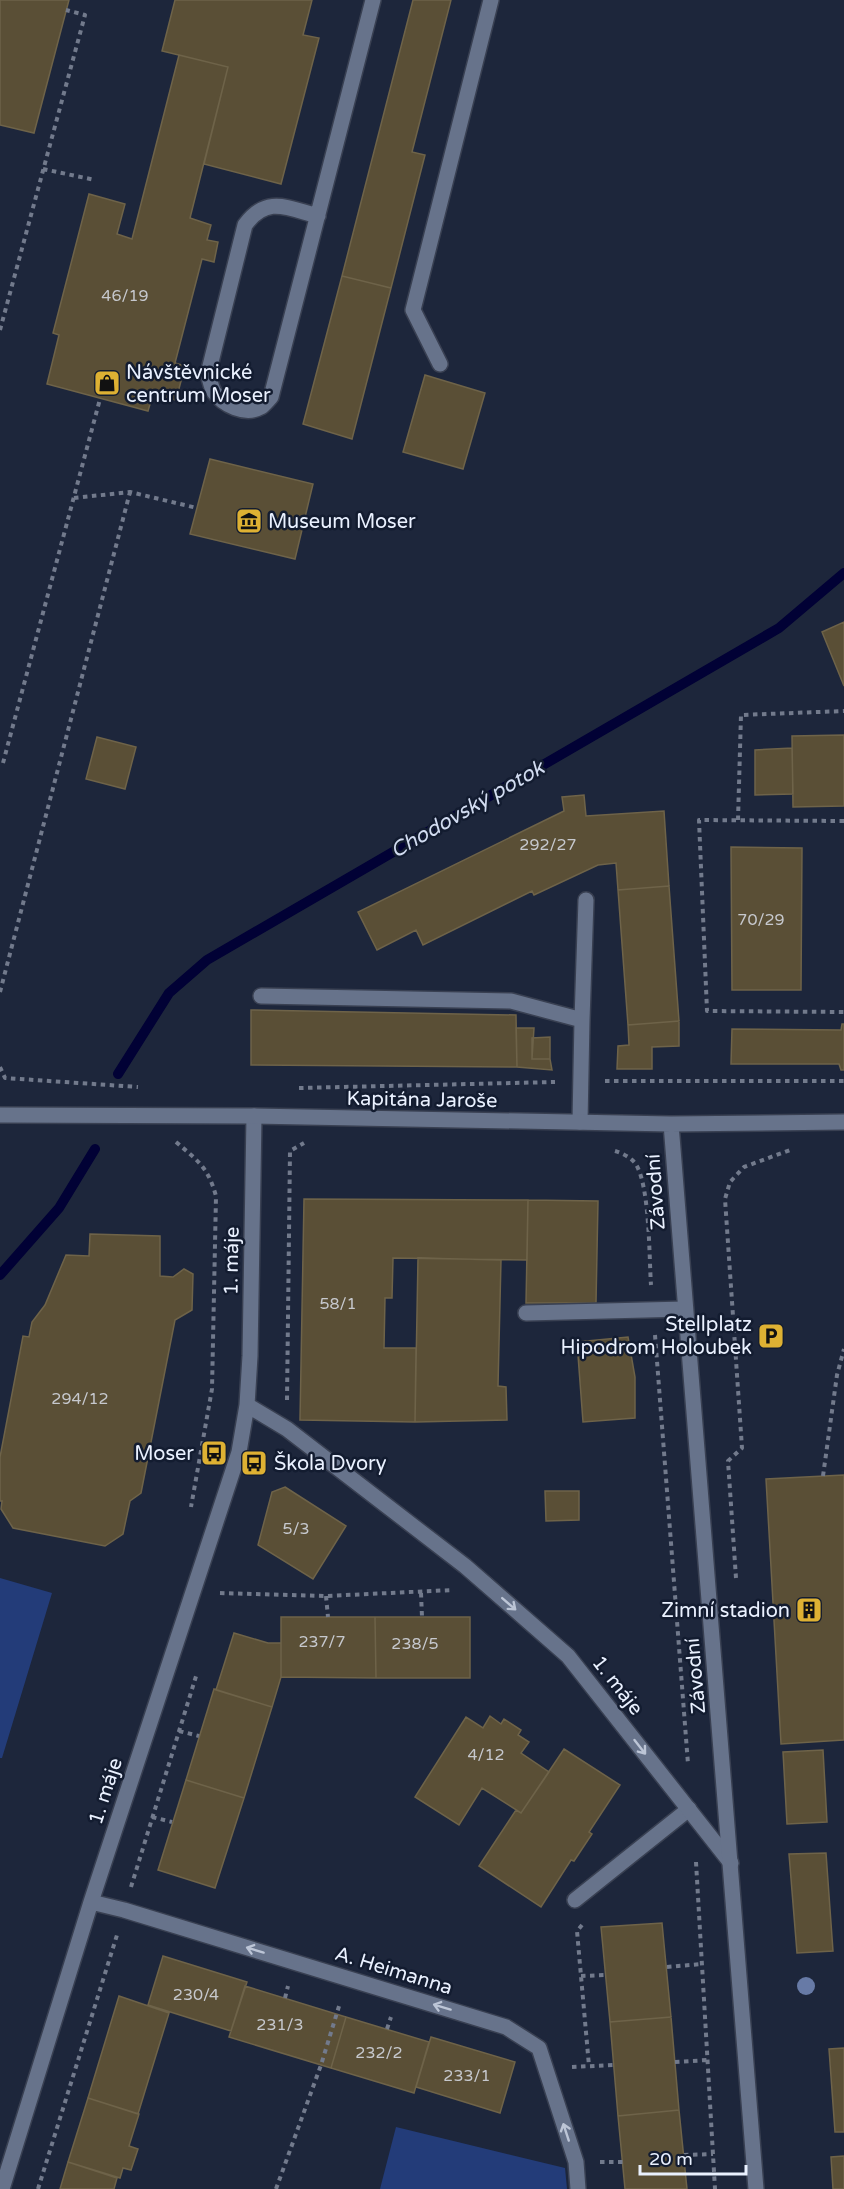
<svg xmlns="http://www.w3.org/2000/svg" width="844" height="2189" font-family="'Varela Round',sans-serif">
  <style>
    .green { fill: #233c79 }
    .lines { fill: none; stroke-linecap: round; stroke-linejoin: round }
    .stream { stroke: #010135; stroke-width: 10 }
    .building { fill: #5a4f36; stroke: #6e6349; stroke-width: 1.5 }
    .service-casing { stroke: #394052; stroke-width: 18 }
    .minor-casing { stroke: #394052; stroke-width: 18 }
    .tertiary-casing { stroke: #394052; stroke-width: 18 }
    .path { stroke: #727a8c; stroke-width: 4; stroke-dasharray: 4.5 4.5; stroke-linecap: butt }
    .service { stroke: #67738b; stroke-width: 15 }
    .minor { stroke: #67738b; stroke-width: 15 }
    .tertiary { stroke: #67738b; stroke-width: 15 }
    .tree { fill: #677aa6 }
    .oneway { stroke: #bcc5d6 }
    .labels { text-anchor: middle; stroke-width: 5; stroke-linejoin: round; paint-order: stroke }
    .number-label { font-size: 16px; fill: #c6c8cd }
    .poi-label { font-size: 20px; fill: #eaf1ff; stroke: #131c30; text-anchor: start }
    .street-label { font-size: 20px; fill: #eaf1ff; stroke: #131c30 }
    .water-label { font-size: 21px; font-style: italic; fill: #d2dcf1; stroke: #131c30 }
  </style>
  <rect width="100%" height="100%" fill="#1d263b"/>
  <path class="green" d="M0 1578 52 1593 2 1758H0Z
    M396 2127 565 2168 567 2189H380Z"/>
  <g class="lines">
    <path class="stream" d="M118 1074 169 993 207 960 779 628 844 573
      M0 1275 59 1208 95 1149"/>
  </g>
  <path class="building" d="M0 0H69L34 133 0 125Z
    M175 0H312L303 35 319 38 281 184 204 164 228 67 162 51Z
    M413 0H451L412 152 425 155 391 288 342 276Z
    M179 55 228 67 190 218 211 225 207 240 218 242 214 262 202 259 175 363 185 366 176 400 153 394 148 411 47 384 59 335 53 333 89 194 125 204 117 234 132 239Z
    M342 276 391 288 352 439 303 424Z
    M425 375 485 393 463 469 403 452Z
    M210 459 313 484 295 559 190 534Z
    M844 622V686L822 632Z
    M844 735V806L793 807 792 736Z
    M97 737 136 747 125 789 86 779Z
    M792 748 793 794 755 795V750Z
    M584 795 586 816 664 811 669 886 618 890 616 863 598 865 534 895 532 891 423 945 416 930 377 950 358 912 564 811 562 797Z
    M731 847 802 848 801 990H732Z
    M669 886 679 1021 628 1025 618 890Z
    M251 1010 516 1015 517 1067 251 1065Z
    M679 1021V1046L652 1047V1069H617L618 1046 629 1045 628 1025Z
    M842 1024H844V1070H841L839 1064H731L732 1029 841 1030Z
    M516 1028H534L532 1059H550L552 1070 517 1067Z
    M550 1037V1059H532V1038Z
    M304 1199 528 1200 527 1260 393 1258 392 1298H385L384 1348H416L415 1422 300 1420Z
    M528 1200 598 1201 596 1303H526Z
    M90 1234 160 1236V1276L173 1277 184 1269 193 1274 192 1310 175 1320 141 1493 130 1501 123 1534 105 1546 13 1528 1 1509 2 1501H0V1457L23 1336 29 1337 32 1322 45 1305 66 1255 89 1256Z
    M418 1258 501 1260 498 1386 506 1387 507 1420 415 1422Z
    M628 1337 635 1377V1418L583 1422 577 1342Z
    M844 1475V1740L781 1744 766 1479Z
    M285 1487 346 1526 313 1579 258 1545 272 1492Z
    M545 1491H579V1520L546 1521Z
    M281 1617H375L376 1678 281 1677Z
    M375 1617H470V1678H376Z
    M234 1633 268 1643H281V1677L272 1707 216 1690Z
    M214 1689 272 1707 244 1798 186 1780Z
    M490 1716 501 1724 504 1719 521 1730 518 1735 529 1742 521 1753 549 1772 521 1813 482 1788 459 1825 415 1797 466 1717 483 1728Z
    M564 1749 620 1785 589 1832 592 1834 574 1861 571 1860 541 1907 479 1866 516 1810 521 1813Z
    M823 1750 827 1822 787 1824 783 1752Z
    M186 1780 244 1798 215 1888 158 1870Z
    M826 1853 833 1951 797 1953 789 1854Z
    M662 1923 671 2017 610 2022 601 1927Z
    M163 1956 247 1982 231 2031 148 2005Z
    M245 1986 346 2017 331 2068 229 2037Z
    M119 1996 169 2013 138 2114 88 2098Z
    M346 2017 429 2042 414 2093 331 2068Z
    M671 2017 679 2110 618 2116 610 2022Z
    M431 2037 515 2062 500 2113 416 2087Z
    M844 2048V2132H835L829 2049Z
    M88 2098 139 2114 129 2146 138 2149 131 2170 123 2168 120 2178 68 2162Z
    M679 2110 687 2189H625L618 2116Z
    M844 2156V2189H833L831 2157Z
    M68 2162 117 2178 114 2189H60Z"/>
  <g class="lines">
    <defs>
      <path id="service" d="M318 216C287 208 267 195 245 225L208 374C210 380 211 387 214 392 223 405 245 416 261 407 264 405 268 400 271 397L373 0
        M440 364 413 310 491 0
        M261 996 511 1001 582 1020 580 1122
        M582 1020 586 900
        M526 1313 685 1309
        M575 1900 689 1809"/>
      <path id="minor" d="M247 1405 287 1429 465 1566 568 1656 731 1863
        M91 1902 124 1910 506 2027 539 2048 576 2162 578 2189
        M2 2189 91 1902 239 1452 247 1405 250 1356 254 1116"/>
      <path id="tertiary" d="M0 1115 254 1116 671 1124 844 1122
        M671 1124 756 2189"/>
    </defs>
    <use href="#service" class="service-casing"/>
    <use href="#minor" class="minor-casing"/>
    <use href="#tertiary" class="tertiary-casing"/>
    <path class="path" d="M43 169 95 180
      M0 330 85 15 66 10
      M74 498 130 492 197 508
      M3 763 100 399
      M738 820 741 715 844 711
      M844 821 699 820 707 1011 844 1012
      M0 992 130 492
      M0 1067 5 1078 138 1087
      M605 1081H844
      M299 1088 555 1082
      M176 1142C198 1161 208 1167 216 1196L212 1389 191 1507
      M615 1151C622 1153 630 1157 635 1163 650 1184 649 1257 651 1285
      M655 1335 688 1764
      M287 1400 290 1151 304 1143
      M823 1476 837 1375 844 1349
      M736 1578 728 1461 742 1448 725 1199 730 1182 744 1167 790 1150
      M220 1593 326 1596 453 1590
      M421 1593 422 1617
      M326 1596 328 1617
      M179 1731 199 1736
      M152 1817 172 1822
      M696 1862 715 2189
      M131 1887 197 1673
      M582 1925 577 1931 589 2066
      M667 1967 702 1964
      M581 1976 606 1975
      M285 1998 288 1986
      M387 2029 391 2017
      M675 2062 708 2060
      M572 2067 614 2065
      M684 2155 713 2154
      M600 2162H623
      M38 2189 117 1935
      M276 2189 321 2065 340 2003"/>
    <use href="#service" class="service"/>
    <use href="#minor" class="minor"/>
    <use href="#tertiary" class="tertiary"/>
  </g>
  <circle class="tree" cx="806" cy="1986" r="9"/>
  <defs><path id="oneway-shaft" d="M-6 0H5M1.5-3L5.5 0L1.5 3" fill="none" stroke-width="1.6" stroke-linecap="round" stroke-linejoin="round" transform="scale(1.5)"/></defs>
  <g class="oneway">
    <use href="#oneway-shaft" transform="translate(509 1604) rotate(41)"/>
    <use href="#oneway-shaft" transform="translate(640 1747) rotate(52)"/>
    <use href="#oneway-shaft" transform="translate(255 1950) rotate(-163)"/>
    <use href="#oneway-shaft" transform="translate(442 2007) rotate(-163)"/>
    <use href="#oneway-shaft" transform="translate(566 2132) rotate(-108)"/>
  </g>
  <defs>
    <symbol id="shop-square" viewBox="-11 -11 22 22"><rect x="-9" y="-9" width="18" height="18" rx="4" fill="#deb133" stroke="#131c30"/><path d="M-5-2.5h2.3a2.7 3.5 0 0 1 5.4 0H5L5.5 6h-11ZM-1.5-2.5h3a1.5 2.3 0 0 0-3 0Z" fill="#111"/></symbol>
    <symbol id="museum-square" viewBox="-11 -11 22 22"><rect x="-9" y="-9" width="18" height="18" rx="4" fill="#deb133" stroke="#131c30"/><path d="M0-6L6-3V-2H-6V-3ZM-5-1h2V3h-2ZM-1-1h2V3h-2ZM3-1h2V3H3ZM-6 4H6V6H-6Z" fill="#111"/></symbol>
    <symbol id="parking-square" viewBox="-11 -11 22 22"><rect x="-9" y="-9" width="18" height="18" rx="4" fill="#deb133" stroke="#131c30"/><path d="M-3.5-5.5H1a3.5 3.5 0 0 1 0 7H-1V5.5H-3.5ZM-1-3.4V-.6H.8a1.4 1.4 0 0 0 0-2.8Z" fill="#111"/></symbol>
    <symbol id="bus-square" viewBox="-11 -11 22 22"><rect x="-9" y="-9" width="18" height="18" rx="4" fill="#deb133" stroke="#131c30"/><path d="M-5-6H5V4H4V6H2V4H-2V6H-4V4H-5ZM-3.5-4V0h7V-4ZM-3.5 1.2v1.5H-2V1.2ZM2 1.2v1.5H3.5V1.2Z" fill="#111"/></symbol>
    <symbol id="building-square" viewBox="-11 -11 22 22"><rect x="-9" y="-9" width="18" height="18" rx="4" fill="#deb133" stroke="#131c30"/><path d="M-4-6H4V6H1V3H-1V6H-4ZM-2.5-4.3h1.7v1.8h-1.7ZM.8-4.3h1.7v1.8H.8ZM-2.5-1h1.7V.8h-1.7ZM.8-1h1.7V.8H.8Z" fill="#111"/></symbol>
  </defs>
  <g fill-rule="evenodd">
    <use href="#shop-square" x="92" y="368" width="30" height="30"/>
    <use href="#museum-square" x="234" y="506" width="30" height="30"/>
    <use href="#parking-square" x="756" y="1321" width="30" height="30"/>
    <use href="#bus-square" x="199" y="1438" width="30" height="30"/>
    <use href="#bus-square" x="239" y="1448" width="30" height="30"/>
    <use href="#building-square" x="794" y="1595" width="30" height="30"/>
  </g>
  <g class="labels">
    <g class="number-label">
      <text x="125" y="301">46/19</text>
      <text x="548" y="850">292/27</text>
      <text x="761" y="925">70/29</text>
      <text x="338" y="1309">58/1</text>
      <text x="80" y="1404">294/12</text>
      <text x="296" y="1534">5/3</text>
      <text x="322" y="1647">237/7</text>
      <text x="415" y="1649">238/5</text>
      <text x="486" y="1760">4/12</text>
      <text x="196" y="2000">230/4</text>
      <text x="280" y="2030">231/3</text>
      <text x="379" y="2058">232/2</text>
      <text x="467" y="2081">233/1</text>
    </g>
    <g class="poi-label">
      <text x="126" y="379">Návštěvnické<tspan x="126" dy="23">centrum Moser</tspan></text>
      <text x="268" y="528">Museum Moser</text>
      <text x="752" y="1331" text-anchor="end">Stellplatz<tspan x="752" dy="23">Hipodrom Holoubek</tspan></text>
      <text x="194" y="1460" text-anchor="end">Moser</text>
      <text x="274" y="1470">Škola Dvory</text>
      <text x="790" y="1617" text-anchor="end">Zimní stadion</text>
    </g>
    <g class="street-label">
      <text transform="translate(422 1099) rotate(1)" y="7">Kapitána Jaroše</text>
      <text transform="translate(655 1192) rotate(-94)" y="7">Závodní</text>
      <text transform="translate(231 1261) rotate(-89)" y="7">1. máje</text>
      <text transform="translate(695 1676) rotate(-95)" y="7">Závodní</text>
      <text transform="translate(618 1685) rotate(52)" y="7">1. máje</text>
      <text transform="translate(105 1791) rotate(-72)" y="7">1. máje</text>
      <text transform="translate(394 1970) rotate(17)" y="7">A. Heimanna</text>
    </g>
    <g class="water-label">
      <text transform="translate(467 809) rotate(-30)" y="7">Chodovský potok</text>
    </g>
  </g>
  <path d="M640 2165v9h106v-9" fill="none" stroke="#eaf1ff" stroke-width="3"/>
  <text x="649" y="2165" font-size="18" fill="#eaf1ff" stroke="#131c30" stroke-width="4.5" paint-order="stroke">20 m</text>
</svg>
